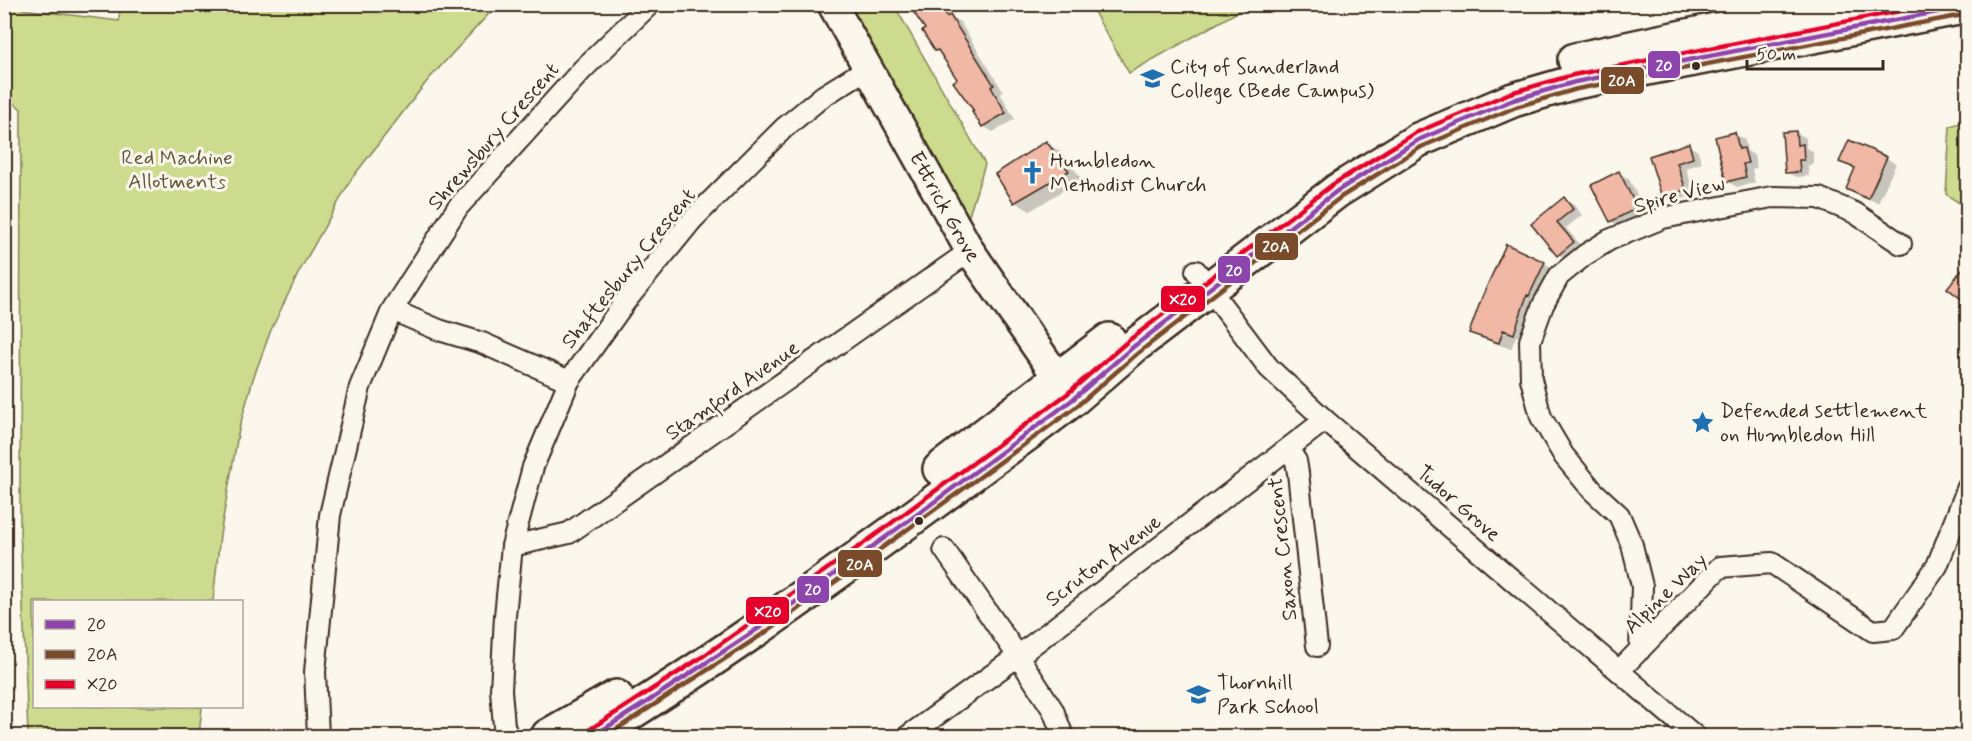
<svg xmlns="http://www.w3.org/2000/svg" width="1972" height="741" font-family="Mynerve,sans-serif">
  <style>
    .green { fill: #cddb8e; stroke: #848256; stroke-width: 1.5 }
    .shadow { fill: #0003 }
    .building { fill: #f0b8a5; stroke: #3b2a1e; stroke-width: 1.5 }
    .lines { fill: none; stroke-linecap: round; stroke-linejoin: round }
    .street-casing { stroke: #3b2a1e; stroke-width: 24 }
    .secondary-casing { stroke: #3b2a1e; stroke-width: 33 }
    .highway-casing { stroke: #3b2a1e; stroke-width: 38 }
    .street { stroke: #fbf7ec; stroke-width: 20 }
    .secondary { stroke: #fbf7ec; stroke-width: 28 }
    .highway { stroke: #fbf7ec; stroke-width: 33 }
    .bus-1-casing { stroke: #fbf7ec; stroke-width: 9 }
    .bus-2-casing { stroke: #fbf7ec; stroke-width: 9 }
    .bus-3-casing { stroke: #fbf7ec; stroke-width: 9 }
    .bus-1 { stroke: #8e44ad; stroke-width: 4.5 }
    .bus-2 { stroke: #7a4b2a; stroke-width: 4.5 }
    .bus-3 { stroke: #e4002b; stroke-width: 4.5 }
    .bus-dot { fill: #3b2a1e; stroke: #fbf7ec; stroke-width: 2 }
    .labels { text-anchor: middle; stroke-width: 6; stroke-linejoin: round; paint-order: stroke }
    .poi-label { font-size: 21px; fill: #3b2a1e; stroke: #fbf7ec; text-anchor: start }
    .street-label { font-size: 21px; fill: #3b2a1e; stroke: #fbf7ec }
    .park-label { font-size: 21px; fill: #60563a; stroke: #fbf7ec }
    .line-badge { stroke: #fbf7ec; stroke-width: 2 }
    .badge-label { font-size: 16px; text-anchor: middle; font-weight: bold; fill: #fff }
  </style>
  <rect width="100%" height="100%" fill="#fbf7ec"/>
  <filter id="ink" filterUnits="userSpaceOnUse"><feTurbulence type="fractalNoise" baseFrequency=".0167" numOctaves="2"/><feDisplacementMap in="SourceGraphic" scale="12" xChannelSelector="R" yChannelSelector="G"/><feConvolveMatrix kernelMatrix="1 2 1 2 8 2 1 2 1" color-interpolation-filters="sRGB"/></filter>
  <g filter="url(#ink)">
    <path class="green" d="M120 5H497L428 80 352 178 299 272 271 330 253 379 239 429 220 535 213 601 34 602V706L202 707 199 736H28L20 527 21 109 5 96V5H22V9L119 21Z
      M832 5H894L985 164 962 238Z
      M1090 5H1250L1129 73Z
      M1967 121H1968L1967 208 1946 194 1950 126Z"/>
    <path class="shadow" d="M910 4H946L954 19 960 22 1003 91 1000 93 1015 119 993 132 983 126 960 80 942 54 936 50 927 30Z
      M1796 132 1806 138V148L1813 151V165H1808L1809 176 1796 177 1786 172Z
      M1735 134 1745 140 1747 151 1754 155 1757 168 1752 169 1755 183 1737 187 1727 181Z
      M1046 143 1061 152 1082 179 1030 211 1015 202Z
      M1688 145 1698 151 1702 163 1686 168 1695 195 1673 202 1663 196 1651 157Z
      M1886 158 1896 164 1878 203 1857 194 1856 169 1841 161Z
      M1619 173 1629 179 1646 213 1620 227 1611 221Z
      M1564 199 1574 205 1582 215 1566 228 1583 248 1568 260 1558 254 1533 224Z
      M1544 263 1556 270 1526 339 1516 336 1511 349 1483 339 1471 332Z"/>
    <path class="building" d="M908 4H940L947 17 950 15 994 85 991 87 1006 113 982 127 972 112 974 111 953 82 957 79 938 50 935 51 922 31 925 29Z
      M1796 131 1797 145 1803 144 1804 160H1799L1800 172 1785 173 1782 132Z
      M1735 132 1739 149 1744 148 1748 163 1743 164 1746 177 1726 182 1715 137Z
      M1849 140 1887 157 1868 199 1846 189 1855 168 1839 162Z
      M1046 141 1069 171 1014 203 995 174Z
      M1689 143 1693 158 1677 163 1686 190 1662 197 1649 156Z
      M1619 171 1637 208 1610 222 1591 185Z
      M1564 197 1573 209 1557 222 1574 242 1557 256 1531 224Z
      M1506 244 1545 262 1529 296 1527 295 1514 334 1503 330 1499 343 1469 333 1482 297Z
      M1968 262V304L1947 288Z"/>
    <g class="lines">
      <defs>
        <path id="street" d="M1196 271 1269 368 1325 420 1695 736
          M392 310 439 330 482 343 569 381
          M1288 449 1296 461 1298 473 1317 646
          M512 546 569 533 970 251
          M944 549 1018 656 1053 710 1063 736
          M1640 650 1642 586 1632 545 1619 515 1593 491 1564 456 1541 417 1531 379 1530 341 1543 305 1559 276 1585 255 1609 240 1663 218 1772 197 1819 198 1855 213 1901 244
          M1619 671 1720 567 1772 563 1873 631 1893 629 1937 566 1968 487
          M318 736 315 672 330 515 360 387 392 310 458 207 583 69 650 4
          M508 736 504 726 501 690 505 616 512 546 533 467 569 381 625 302 693 219 784 128 823 96 868 68
          M908 736 1018 656 1325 420"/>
        <g id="secondary">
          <path id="s1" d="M832 4 970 251 1071 397"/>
        </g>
        <path id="highway" d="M1575 60 1838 4
          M940 469 1109 340
          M548 736 616 697
          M593 736C746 643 890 534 1035 428L1072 400 1133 347 1337 191 1418 140 1513 100 1575 82 1968 6"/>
      </defs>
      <use href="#street" class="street-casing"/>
      <use href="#secondary" class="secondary-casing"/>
      <use href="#highway" class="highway-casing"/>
      <use href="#street" class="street"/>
      <use href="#secondary" class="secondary"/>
      <use href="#highway" class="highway"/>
      <defs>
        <path id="bus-1" d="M593 736 650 700 762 626 926 508 1072 400 1133 347 1337 191 1418 140 1513 100 1575 82 1968 6"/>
        <path id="bus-2" d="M606 736 766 632 1039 434 1077 406 1138 353 1341 197 1421 147 1516 107 1577 89 1968 14"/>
        <path id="bus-3" d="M589 730 702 657 867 541 1067 394 1128 341 1332 185 1415 133 1510 93 1573 75 1936 4"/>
      </defs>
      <use href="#bus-1" class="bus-1-casing"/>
      <use href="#bus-2" class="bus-2-casing"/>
      <use href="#bus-3" class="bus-3-casing"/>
      <use href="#bus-1" class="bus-1"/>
      <use href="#bus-2" class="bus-2"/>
      <use href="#bus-3" class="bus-3"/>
    </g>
  </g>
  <defs>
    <symbol id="university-bare" viewBox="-9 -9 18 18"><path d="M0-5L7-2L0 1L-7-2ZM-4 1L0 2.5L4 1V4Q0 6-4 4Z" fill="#1f6fb2" stroke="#fbf7ec" stroke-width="2.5" paint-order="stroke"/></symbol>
    <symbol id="church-bare" viewBox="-9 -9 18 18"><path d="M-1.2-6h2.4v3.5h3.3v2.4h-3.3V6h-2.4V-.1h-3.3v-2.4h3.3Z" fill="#1f6fb2" stroke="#fbf7ec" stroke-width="2.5" paint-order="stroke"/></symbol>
    <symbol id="sight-bare" viewBox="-9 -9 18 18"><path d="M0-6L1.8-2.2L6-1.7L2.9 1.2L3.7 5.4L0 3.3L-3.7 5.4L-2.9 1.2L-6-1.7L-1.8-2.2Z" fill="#1f6fb2" stroke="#fbf7ec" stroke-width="2.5" paint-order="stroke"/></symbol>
    <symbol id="school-bare" viewBox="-9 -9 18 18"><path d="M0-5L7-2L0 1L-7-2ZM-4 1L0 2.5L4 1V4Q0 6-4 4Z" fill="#1f6fb2" stroke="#fbf7ec" stroke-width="2.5" paint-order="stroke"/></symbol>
  </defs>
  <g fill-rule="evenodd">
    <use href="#university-bare" x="1136" y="62" width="33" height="33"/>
    <use href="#church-bare" x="1016" y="156" width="33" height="33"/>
    <use href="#sight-bare" x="1686" y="406" width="33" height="33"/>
    <use href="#school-bare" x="1182" y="678" width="33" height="33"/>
  </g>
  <g class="bus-dot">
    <circle cx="1696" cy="66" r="5"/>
    <circle cx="919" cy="521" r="5"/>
  </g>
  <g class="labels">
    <g class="poi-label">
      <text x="1170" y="73">City of Sunderland<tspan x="1170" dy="24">College (Bede Campus)</tspan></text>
      <text x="1050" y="167">Humbledon<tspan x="1050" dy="24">Methodist Church</tspan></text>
      <text x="1720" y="417">Defended settlement<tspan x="1720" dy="24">on Humbledon Hill</tspan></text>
      <text x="1217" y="689">Thornhill<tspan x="1217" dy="24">Park School</tspan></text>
    </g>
    <g class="street-label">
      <text transform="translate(493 136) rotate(-49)" y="7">Shrewsbury Crescent</text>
      <text transform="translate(1679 194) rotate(-15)" y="7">Spire View</text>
      <text dy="7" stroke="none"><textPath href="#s1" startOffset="232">Ettrick Grove</textPath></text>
      <text transform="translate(628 268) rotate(-51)" y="7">Shaftesbury Crescent</text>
      <text transform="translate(732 390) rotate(-35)" y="7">Stamford Avenue</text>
      <text transform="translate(1459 503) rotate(41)" y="7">Tudor Grove</text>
      <text transform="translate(1282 549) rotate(-96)" y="7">Saxon Crescent</text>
      <text transform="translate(1103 560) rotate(-37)" y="7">Scruton Avenue</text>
      <text transform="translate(1665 593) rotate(-44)" y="7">Alpine Way</text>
    </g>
    <g class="park-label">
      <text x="177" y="164">Red Machine<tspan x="177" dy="24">Allotments</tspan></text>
    </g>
  </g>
  <g class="line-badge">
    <rect x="1647" y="50" width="34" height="29" rx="6" fill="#8e44ad"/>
    <rect x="1600" y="66" width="45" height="29" rx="6" fill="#7a4b2a"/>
    <rect x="1254" y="232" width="45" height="29" rx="6" fill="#7a4b2a"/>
    <rect x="1217" y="255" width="34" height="29" rx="6" fill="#8e44ad"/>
    <rect x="1160" y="285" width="46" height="28" rx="6" fill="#e4002b"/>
    <rect x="837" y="549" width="46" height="29" rx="6" fill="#7a4b2a"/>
    <rect x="796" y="575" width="34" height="29" rx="6" fill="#8e44ad"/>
    <rect x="745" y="596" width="45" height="29" rx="6" fill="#e4002b"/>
  </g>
  <g class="badge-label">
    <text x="1664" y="71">20</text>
    <text x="1622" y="86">20A</text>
    <text x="1276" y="252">20A</text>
    <text x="1234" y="276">20</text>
    <text x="1183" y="305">X20</text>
    <text x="860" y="570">20A</text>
    <text x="813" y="595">20</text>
    <text x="768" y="617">X20</text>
  </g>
  <rect width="1972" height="741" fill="none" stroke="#fbf7ec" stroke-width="24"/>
  <rect x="12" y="12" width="1948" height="717" fill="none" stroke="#3b2a1e" stroke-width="2" filter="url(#ink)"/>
  <rect x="33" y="600" width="210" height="108" fill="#fbf7ec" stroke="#aea59a" stroke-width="1.5"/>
  <rect x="45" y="620" width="30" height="9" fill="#8e44ad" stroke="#aea59a" stroke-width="1.5"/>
  <text x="87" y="630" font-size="18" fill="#3b2a1e">20</text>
  <rect x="45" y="650" width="30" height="9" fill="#7a4b2a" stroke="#aea59a" stroke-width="1.5"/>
  <text x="87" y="660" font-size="18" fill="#3b2a1e">20A</text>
  <rect x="45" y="680" width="30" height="9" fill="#e4002b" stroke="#aea59a" stroke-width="1.5"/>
  <text x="87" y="690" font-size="18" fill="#3b2a1e">X20</text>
  <path d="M1747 60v9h136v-9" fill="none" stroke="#3b2a1e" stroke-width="3"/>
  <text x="1756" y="60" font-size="18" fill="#3b2a1e" stroke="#fbf7ec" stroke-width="4.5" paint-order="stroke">50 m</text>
</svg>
